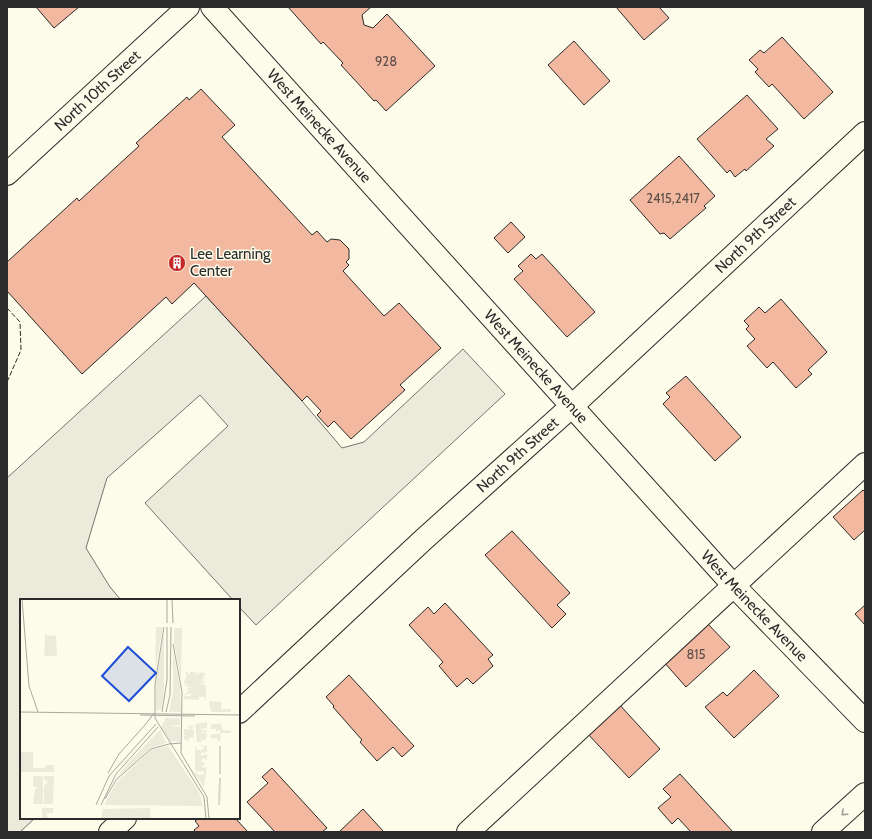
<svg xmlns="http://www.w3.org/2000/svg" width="872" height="839" font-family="Cabin,sans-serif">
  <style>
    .parking { fill: #eceadb; stroke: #74746e }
    .building { fill: #f2b8a0; stroke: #2b2b2b }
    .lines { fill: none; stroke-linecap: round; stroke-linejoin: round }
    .minor-casing { stroke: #2b2b2b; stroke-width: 24 }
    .minor { stroke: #fdfbea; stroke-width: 22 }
    .fence { stroke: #2b2b2b; stroke-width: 1; stroke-dasharray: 5 2; stroke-linecap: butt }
    .oneway { stroke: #9e9d94 }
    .labels { text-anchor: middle; stroke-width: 3; stroke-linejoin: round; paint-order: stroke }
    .number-label { font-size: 13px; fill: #5d4e48 }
    .street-label { font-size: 15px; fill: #2b2b2b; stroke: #fdfbea }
    .poi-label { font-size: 15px; fill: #2b2b2b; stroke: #fdfbea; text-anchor: start }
    .inset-river { fill: none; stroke: #d8d7c9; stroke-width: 2 }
    .inset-road { fill: none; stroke: #a9a89e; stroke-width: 1 }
    .view { fill: #1d4ed8; fill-opacity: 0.15; stroke: #1d4ed8; stroke-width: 2 }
    .inset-edge { fill: none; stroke: #2b2b2b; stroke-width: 2 }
  </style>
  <rect width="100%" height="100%" fill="#fdfbea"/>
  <path class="parking" d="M206 296 302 401 342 448 364 442 463 349 505 394 256 625 239 607V600H233L145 503 228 426 200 395 107 478 86 548 110 587 121 600H21V818H35L20 832H7V478Z"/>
  <path class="building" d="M36 7H79L54 28Z
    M288 7H371L362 15 364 25 373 28 387 14 435 66 386 111 376 100 374 101 341 65 343 63 323 42 321 44Z
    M616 7H659L669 18 644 40Z
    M782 37 833 92 804 119 772 84 769 87 755 72 758 69 749 60 760 50 764 53Z
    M574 41 610 81 584 105 548 65Z
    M201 89 235 125 222 137 312 235 317 231 327 242 331 239 340 240 349 249V259L346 262 349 265 343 271 384 316 399 303 441 348 400 385 405 390 351 439 334 421 328 427 317 415 321 411 307 396 302 401 194 283 172 304 166 297 82 374 7 291V262L77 198 79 201 139 146 136 143 187 97 189 100Z
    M747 95 778 129 766 139 774 146 746 171 745 169 735 177 730 170 727 173 697 139Z
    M679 156 715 196 704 206 706 208 670 239 664 233 660 234 630 200Z
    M511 222 525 237 508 253 494 238Z
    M531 254 536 259 542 254 595 312 567 337 514 279 523 271 518 266Z
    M781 299 827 352 808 370 812 374 796 388 773 362 767 368 747 346 755 339 746 329 749 326 744 321 759 307 765 313Z
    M686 376 741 437 715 461 663 404 670 397 666 393Z
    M863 490 865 492V530L854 540 833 517Z
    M512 531 570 593 557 605 566 614 552 628 485 555Z
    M445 603 493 655 488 659 493 666 473 684 467 678 457 687 439 666 443 662 409 625 428 607 434 614Z
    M865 605V625L855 614Z
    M706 622 730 647 686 687 663 661Z
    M754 670 779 696 734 738 705 707 723 692 727 696Z
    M349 675 414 746 402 757 393 747 377 761 360 742 362 740 333 707 334 706 326 697Z
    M618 703 660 749 629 778 586 732Z
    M272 768 327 828 322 832H275L247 802 268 783 262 777Z
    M680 774 733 832H691L678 818 672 824 658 808 671 797 663 789Z
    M363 809 384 832H339Z
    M199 818H235L248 832H196L194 830 199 826 195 821Z"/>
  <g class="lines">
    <defs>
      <g id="minor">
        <path id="s1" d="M212 7 734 586 865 721"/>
        <path id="s2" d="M7 174 188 7"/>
        <path id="s3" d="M239 712 423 540 572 406 865 133"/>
        <path d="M110 832 125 818"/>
        <path d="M468 832 865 464"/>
        <path d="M823 832 865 794"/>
      </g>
    </defs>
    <use href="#minor" class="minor-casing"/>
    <use href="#minor" class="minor"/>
    <path class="fence" d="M7 308 20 322 21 350 7 382"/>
  </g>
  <defs><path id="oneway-chevron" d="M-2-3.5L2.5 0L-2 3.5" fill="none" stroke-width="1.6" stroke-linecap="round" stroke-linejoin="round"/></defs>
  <use class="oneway" href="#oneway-chevron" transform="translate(844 813) rotate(138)"/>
  <defs>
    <symbol id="building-disc" viewBox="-11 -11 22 22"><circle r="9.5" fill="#c62828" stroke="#fdfbea"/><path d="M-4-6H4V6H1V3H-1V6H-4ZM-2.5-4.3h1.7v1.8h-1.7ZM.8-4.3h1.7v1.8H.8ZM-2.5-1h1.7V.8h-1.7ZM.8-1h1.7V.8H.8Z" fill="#fff"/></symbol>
  </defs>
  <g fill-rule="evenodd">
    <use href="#building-disc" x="167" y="253" width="20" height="20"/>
  </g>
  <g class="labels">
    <g class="number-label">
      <text x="386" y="66">928</text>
      <text x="673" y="203">2415,2417</text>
      <text x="696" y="659">815</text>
    </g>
    <g class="street-label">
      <text dy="5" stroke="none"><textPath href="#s2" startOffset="123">North 10th Street</textPath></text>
      <text dy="5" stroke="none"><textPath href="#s1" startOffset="160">West Meinecke Avenue</textPath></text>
      <text dy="5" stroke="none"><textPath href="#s3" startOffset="703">North 9th Street</textPath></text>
      <text dy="5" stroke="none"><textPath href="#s1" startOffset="484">West Meinecke Avenue</textPath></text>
      <text dy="5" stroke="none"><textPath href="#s3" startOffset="379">North 9th Street</textPath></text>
      <text dy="5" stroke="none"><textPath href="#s1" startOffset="808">West Meinecke Avenue</textPath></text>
    </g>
    <g class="poi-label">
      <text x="190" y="259">Lee Learning<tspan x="190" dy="17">Center</tspan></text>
    </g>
  </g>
  <g transform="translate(20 599)">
    <rect width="220" height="220" fill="#fdfbea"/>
    <path d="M136 28H143L135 72ZM154 29H162L161 80 154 44ZM25 36 36 37 37 57H24ZM144 36V94L141 110 136 112V79ZM153 53 160 88 161 113H149L153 93ZM165 73H168L169 77 170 73H176V77L178 73 180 75 181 73H186H182L186 75 182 78H186L181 80 186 81H180L186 83 180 85 186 86V101L184 98H179V101L164 100V97H171V94L164 96 169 92 165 91H170L166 89 172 88 164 87 169 85H164L165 79H167ZM189 102 201 103V110H211V113H191ZM146 119H160V126L149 127 160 128V143L149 142 141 128ZM187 123V129L179 130 187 132 186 135 183 132 181 134 187 135 185 142 181 139 182 143H177L175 125ZM191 125H201L203 131 211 132V134H201L200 142H197V139H191V135H200V131L196 133V130H191ZM168 127H174L171 129 174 131V142L173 138 169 139V142L164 140V137H168L164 136V130L171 131ZM140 131 146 144 131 149 94 182 108 164ZM175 146 177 151H182L185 148 178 146 187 147V153L181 154V157L187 155V161L183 159 181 162 186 165 181 167 184 169 187 167 184 188 172 171 179 176 184 175V172L177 173 175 170ZM148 147 179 193 183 207 84 206 96 184 131 151ZM0 153H13V169H25V166H34V173H0ZM13 177H23V205H13L15 190H19L13 187ZM24 177H34L33 205H24V187L28 183 24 181ZM22 209H33V214H27V218L33 220H22ZM83 210 130 209 131 220H81Z" fill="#ecebdb"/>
    <path class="inset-river" d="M200 175V147M199 206 200 179"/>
    <path class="inset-road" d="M2 0 9 87 18 113M152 0 153 24M147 24V0M153 45 162 93M135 85V119L184 198 186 220M135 85 144 28M162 93 161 154 187 198 189 220M0 113 220 116M142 113 147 81V28M146 113 150 96 151 28M120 116 175 117M125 126 134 114M149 145 161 144M88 174 99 155 125 126M85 200 96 181 131 150 149 145M76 206 89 177 136 125M81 206 96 175 138 128"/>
    <path class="view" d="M108 48 136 74 109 102 82 77Z"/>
    <rect width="220" height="220" class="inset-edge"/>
  </g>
  <rect width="872" height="839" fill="none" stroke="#2b2b2b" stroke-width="16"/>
</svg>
